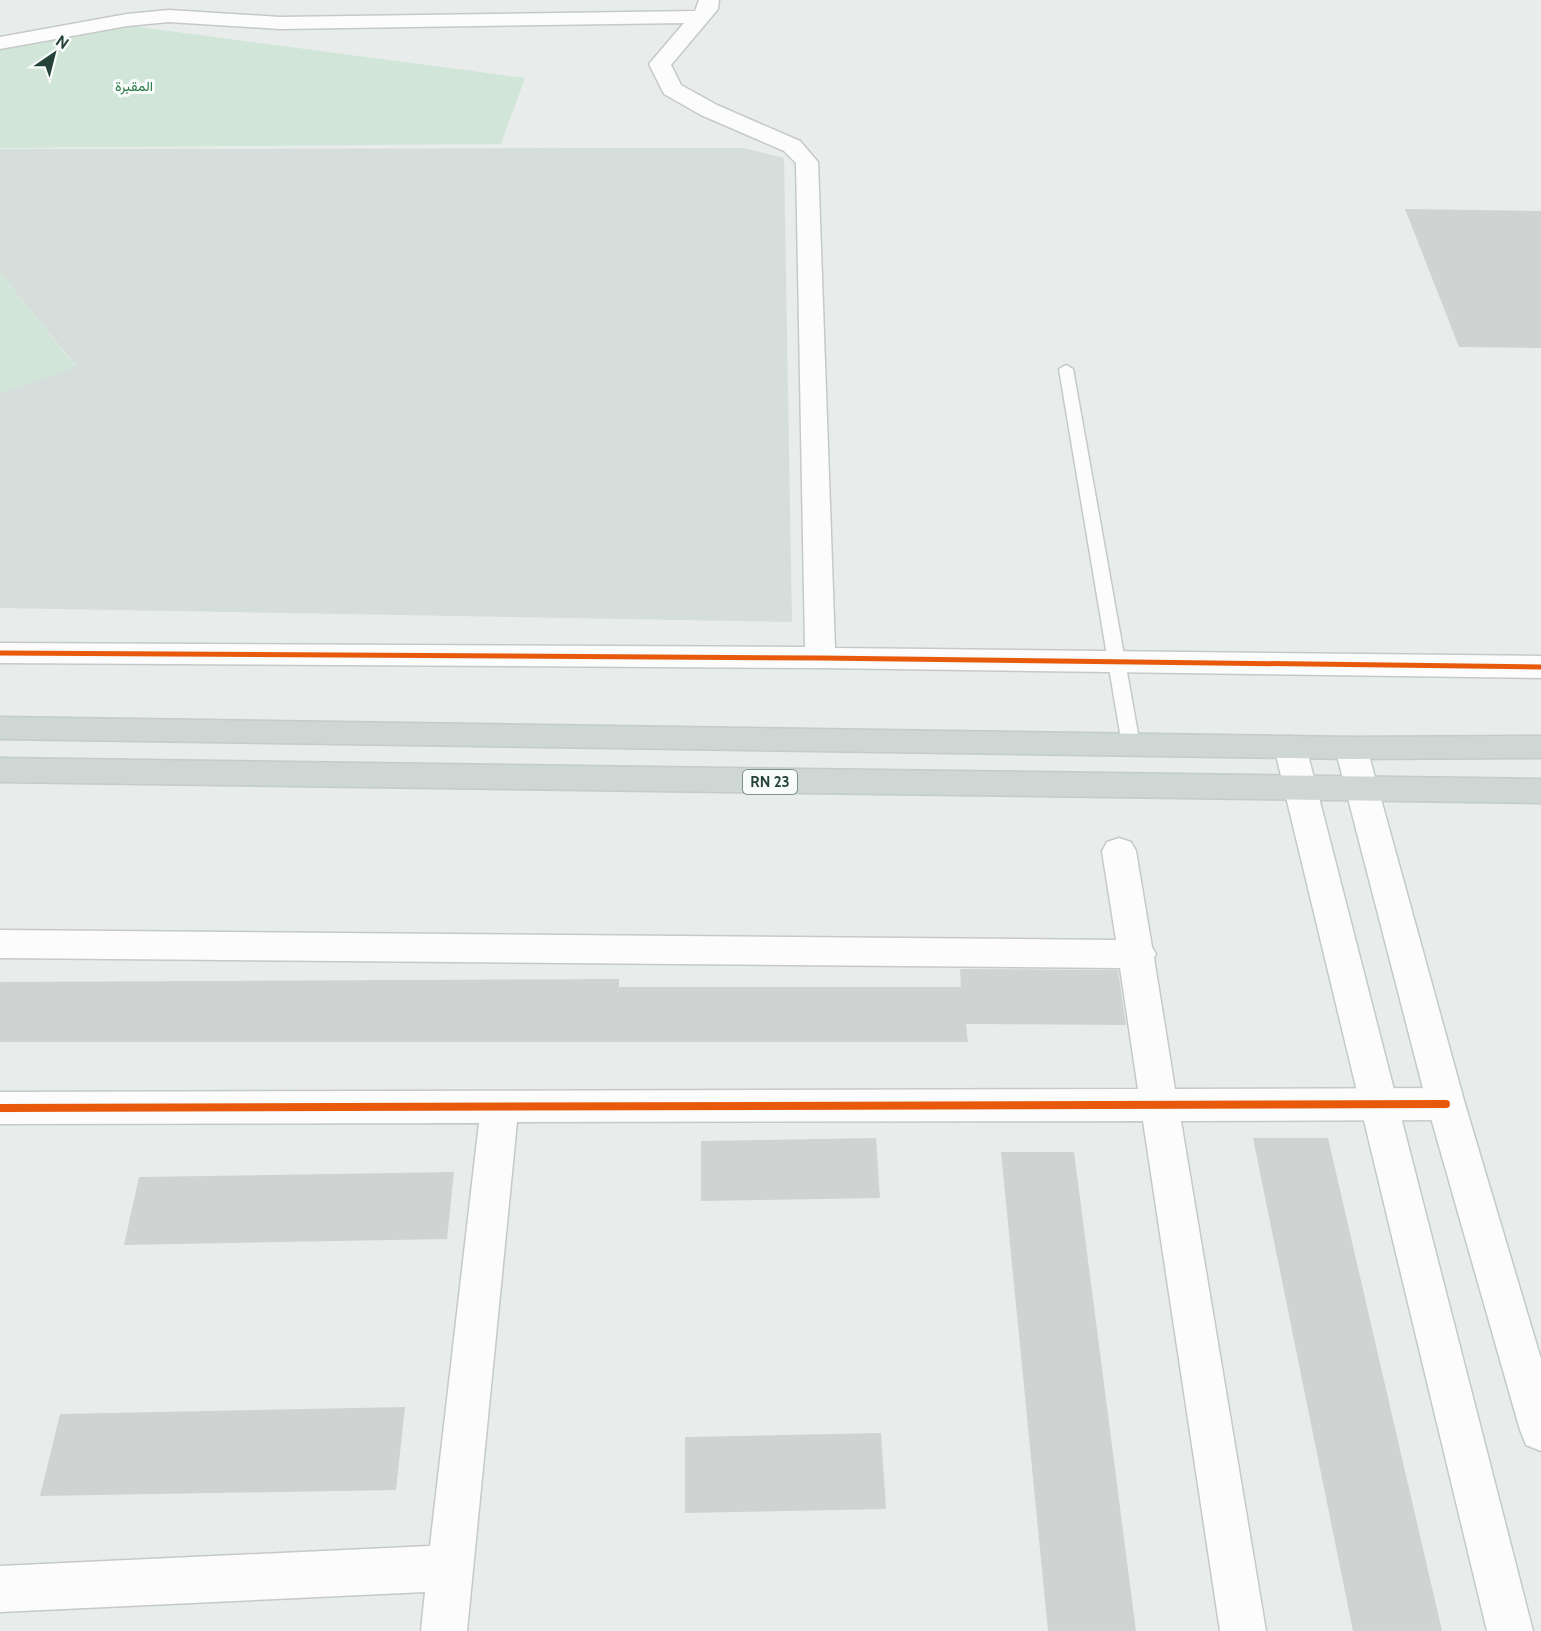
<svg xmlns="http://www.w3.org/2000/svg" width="1541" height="1631" font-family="Cabin,Vazirmatn,sans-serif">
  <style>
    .built { fill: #d6dedb }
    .green { fill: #d1e6d8 }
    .building { fill: #cfd4d2 }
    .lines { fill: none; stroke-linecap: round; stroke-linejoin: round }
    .lane-casing { stroke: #c5cac8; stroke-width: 3 }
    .street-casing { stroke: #c5cac8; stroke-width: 3 }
    .secondary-casing { stroke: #c3cbc8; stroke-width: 3 }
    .primary-casing { stroke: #c3ccc9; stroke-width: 3 }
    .lane { fill: #fcfcfc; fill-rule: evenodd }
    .street { fill: #fcfcfc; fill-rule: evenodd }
    .secondary { fill: #fcfcfc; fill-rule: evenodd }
    .primary { fill: #cfd7d5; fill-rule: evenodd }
    .cycleway-far1-casing { stroke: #f7fbf9; stroke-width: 9 }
    .cycleway-casing { stroke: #f7fbf9; stroke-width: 11 }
    .cycleway-far1 { stroke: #e8590c; stroke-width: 5 }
    .cycleway { stroke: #e8590c; stroke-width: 8 }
    .labels { text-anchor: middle; stroke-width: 6; stroke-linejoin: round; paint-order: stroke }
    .far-park-label { font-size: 14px; fill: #2d7a4b; stroke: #f7fbf9 }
    .shield { fill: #f7fbf9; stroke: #637a73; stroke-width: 1.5 }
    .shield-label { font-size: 15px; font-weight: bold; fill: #24423a }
  </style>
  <rect width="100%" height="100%" fill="#e8edeb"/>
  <path class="built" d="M744 148 784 158 792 622 0 608V393L76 366 0 273V149Z"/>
  <path class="green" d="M132 26 525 78 501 144 0 148V50Z
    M0 273 76 367 0 393Z"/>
  <path class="building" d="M1405 209 1541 211V348L1459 347Z
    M960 969 1118 970 1126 1025 966 1024 968 1042H0V982L619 979V987H961Z
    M876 1138 880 1198 701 1201V1141Z
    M1253 1138H1328L1442 1631H1353Z
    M1001 1152H1074L1136 1631H1048Z
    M454 1172 447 1239 124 1245 139 1177Z
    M405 1407 396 1490 40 1496 60 1414Z
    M881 1433 886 1509 685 1513V1437Z"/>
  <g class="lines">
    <defs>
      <path id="lane" d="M1066 365 1073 369 1140 745 1137 749H1125L1122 745 1059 369Z"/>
      <path id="street" d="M699 0H719L718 9 671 65 681 85 717 105 800 141 818 162 835 648 1541 656V678L820 668 0 663V643L805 647 796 163 784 151 701 115 664 94 649 64 684 23 280 29 169 22 127 26 0 49V37L127 14 169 10 280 17 695 11Z
        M1119 838 1131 842 1136 851 1152 947 1156 954 1154 958 1175 1089 1446 1088 1459 1093 1465 1104 1459 1115 1446 1120 1181 1121 1266 1631H1220L1143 1121 517 1122 467 1631H421L425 1592 0 1612V1566L430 1546 479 1123 0 1124V1092L1138 1089 1120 968 0 958V930L1116 940 1102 851 1107 842Z"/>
      <path id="secondary" d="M1290 736 1301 739 1306 747 1533 1631H1487L1274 747 1279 739Z
        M1351 737 1362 740 1367 748 1465 1104 1541 1359V1451L1526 1445 1520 1430 1427 1104 1335 748 1340 740Z"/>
      <path id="primary" d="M0 717 1351 737 1541 736V758L1351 759 0 739Z
        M0 758 1541 779V803L0 782Z"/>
    </defs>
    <use href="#lane" class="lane-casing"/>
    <use href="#street" class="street-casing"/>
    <use href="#secondary" class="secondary-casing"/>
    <use href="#primary" class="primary-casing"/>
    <use href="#lane" class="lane"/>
    <use href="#street" class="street"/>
    <use href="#secondary" class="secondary"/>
    <use href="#primary" class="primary"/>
    <defs>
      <path id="cycleway-far1" d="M0 653 820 658 1541 667"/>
      <path id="cycleway" d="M0 1108 1446 1104"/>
    </defs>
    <use href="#cycleway-far1" class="cycleway-far1-casing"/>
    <use href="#cycleway" class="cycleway-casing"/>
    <use href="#cycleway-far1" class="cycleway-far1"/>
    <use href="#cycleway" class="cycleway"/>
  </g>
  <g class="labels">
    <g class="far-park-label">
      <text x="134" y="91">المقبرة</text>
    </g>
    <rect class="shield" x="743" y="770" width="54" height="24" rx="4.5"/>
    <g class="shield-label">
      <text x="770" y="787">RN 23</text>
    </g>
  </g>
  <g transform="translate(54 54) rotate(35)" stroke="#f7fbf9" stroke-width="4.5" paint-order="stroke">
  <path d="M0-4.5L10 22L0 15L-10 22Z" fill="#24423a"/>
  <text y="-9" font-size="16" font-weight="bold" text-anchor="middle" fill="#24423a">N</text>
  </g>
</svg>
